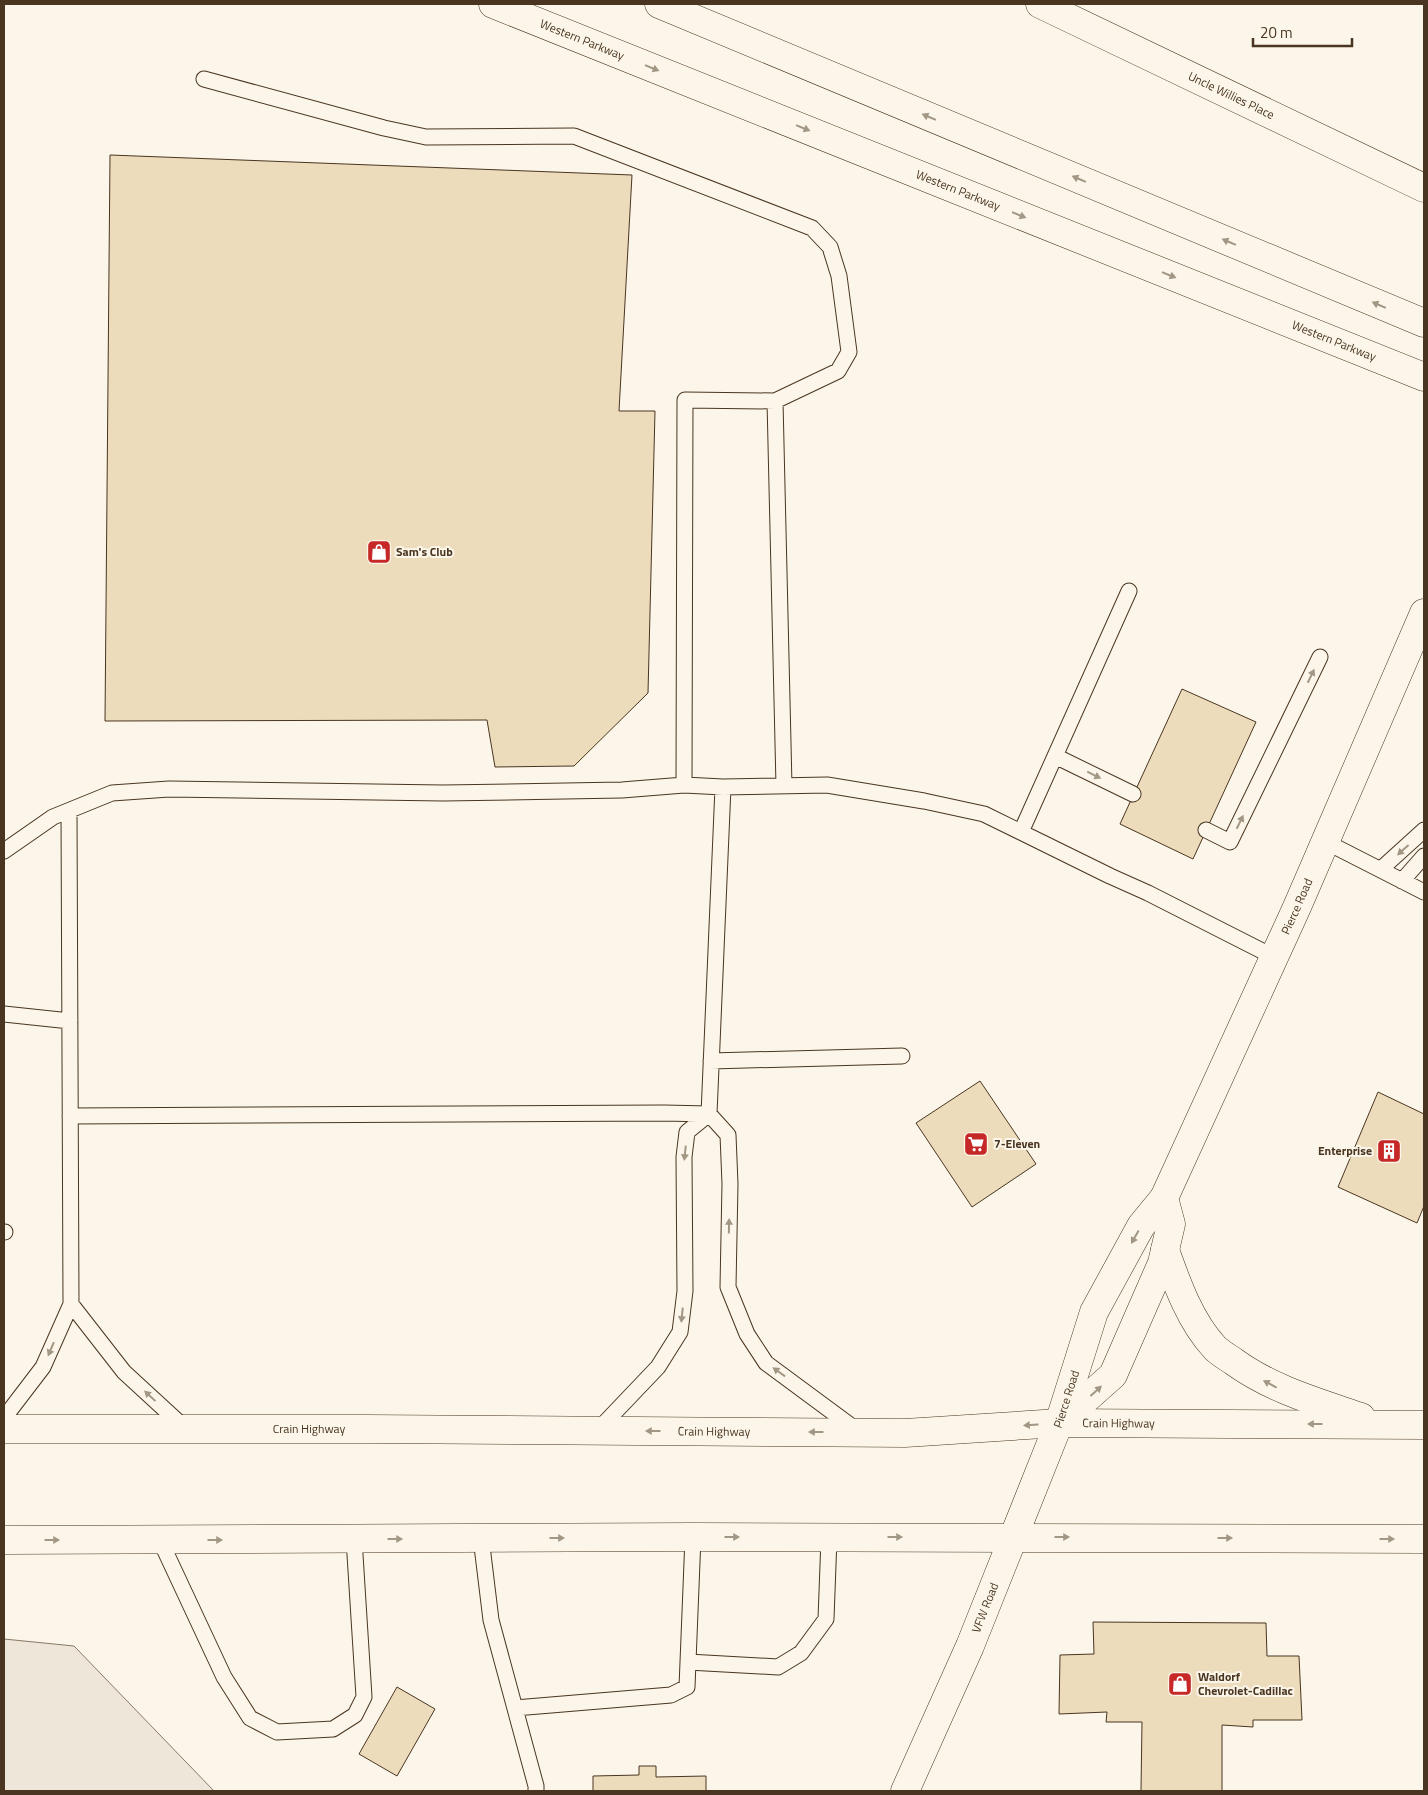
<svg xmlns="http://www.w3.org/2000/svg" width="1428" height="1795" font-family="'Titillium Web',sans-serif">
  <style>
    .green { fill: #ede6d9; stroke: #887966 }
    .building { fill: #ecdcbc; stroke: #4a3520 }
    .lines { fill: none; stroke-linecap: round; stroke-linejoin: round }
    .lane-casing { stroke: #4a3520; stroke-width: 17 }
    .street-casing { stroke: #4a3520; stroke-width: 29 }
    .secondary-casing { stroke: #4a3520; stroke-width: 29 }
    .highway-casing { stroke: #4a3520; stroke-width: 29 }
    .lane { stroke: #fbf6e9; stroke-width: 15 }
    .street { stroke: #fbf6e9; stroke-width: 28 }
    .secondary { stroke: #fbf6e9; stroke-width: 28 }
    .highway { stroke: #fbf6e9; stroke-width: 28 }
    .oneway { fill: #a29684 }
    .labels { text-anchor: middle; stroke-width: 4; stroke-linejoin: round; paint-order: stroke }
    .street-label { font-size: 12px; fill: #4a3520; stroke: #fbf6e9 }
    .poi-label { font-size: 12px; font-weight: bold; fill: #4a3520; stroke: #fbf6e9; text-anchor: start }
  </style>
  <rect width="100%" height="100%" fill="#fbf6e9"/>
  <path class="green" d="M4 1639 74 1646 214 1791H4Z"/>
  <path class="building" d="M110 155 632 175 619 411H655L648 693 574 766 495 767 487 720 105 721Z
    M1182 689 1256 722 1193 859 1120 824Z
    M980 1081 1036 1164 972 1207 916 1123Z
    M1378 1092 1424 1114V1206L1417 1223 1338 1187Z
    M1093 1622 1266 1623 1267 1656H1299L1302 1720H1253V1727L1222 1725V1791H1141L1142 1722H1106L1107 1712 1059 1714 1060 1655 1094 1654Z
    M397 1687 435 1709 397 1776 359 1754Z
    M639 1766H656V1777L706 1776V1791H593V1776L639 1775Z"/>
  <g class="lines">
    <defs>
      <path id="lane" d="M204 79 384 128 426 137 574 136 812 228 830 247 839 276 849 352 838 371 775 401 784 786
        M1055 756 1133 794
        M684 785 685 400 775 401
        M1206 830 1230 842 1320 657
        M1021 832 1129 591
        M1326 842 1424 892
        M4 851 53 817 112 793 169 789 443 793 622 790 684 785 723 787 827 785 924 801 984 814 1110 876 1148 893 1274 957
        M1381 869 1424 830
        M1402 881 1424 856
        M4 1014 70 1021
        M711 1061 902 1056
        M70 1116 664 1113 709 1114 728 1135 730 1184 728 1287 747 1334 766 1363 858 1431
        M4 1232H5
        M71 1304 124 1372 186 1429
        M4 1418 43 1367 71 1304 69 811
        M597 1431 658 1367 680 1332 685 1291 684 1157 687 1132 709 1114 723 787
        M481 1538 491 1620 536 1786V1791
        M160 1540 224 1677 250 1718 277 1732 333 1729 355 1715 364 1697 354 1539
        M688 1662 778 1667 801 1653 826 1619 829 1538
        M515 1708 671 1695 687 1687 693 1537"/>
      <g id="street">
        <path id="s1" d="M1040 4 1424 188"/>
      </g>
      <g id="secondary">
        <path id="s2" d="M493 4 1424 377"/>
        <path d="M659 4 1424 323"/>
        <path d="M1059 1423 1113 1375 1162 1263 1171 1224 1164 1198"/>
        <path id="s3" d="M905 1791 970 1646 1059 1423 1094 1312 1141 1226 1164 1198 1297 907 1424 613"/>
      </g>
      <g id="highway">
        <path d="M1165 1250C1177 1284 1190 1321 1215 1348 1220 1353 1227 1357 1233 1361 1271 1389 1317 1402 1361 1417"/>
        <path id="s4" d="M4 1429H368L905 1433 1059 1423 1424 1425"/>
        <path d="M4 1540 693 1537 1424 1539"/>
      </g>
    </defs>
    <use href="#lane" class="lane-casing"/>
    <use href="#street" class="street-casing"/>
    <use href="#secondary" class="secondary-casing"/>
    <use href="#highway" class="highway-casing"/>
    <use href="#lane" class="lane"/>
    <use href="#street" class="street"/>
    <use href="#secondary" class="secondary"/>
    <use href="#highway" class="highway"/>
  </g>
  <defs><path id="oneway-solid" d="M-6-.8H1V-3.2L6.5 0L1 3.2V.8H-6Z" transform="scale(1.25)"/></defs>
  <g class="oneway">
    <use href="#oneway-solid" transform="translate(652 68) rotate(22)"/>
    <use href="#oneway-solid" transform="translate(929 117) rotate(-157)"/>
    <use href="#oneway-solid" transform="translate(803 128) rotate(22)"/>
    <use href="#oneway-solid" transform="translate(1079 179) rotate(-157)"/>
    <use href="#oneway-solid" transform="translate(1019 215) rotate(22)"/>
    <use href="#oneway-solid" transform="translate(1229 242) rotate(-157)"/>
    <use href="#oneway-solid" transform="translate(1169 275) rotate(22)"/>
    <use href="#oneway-solid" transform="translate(1379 305) rotate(-157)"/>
    <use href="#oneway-solid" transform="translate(1311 676) rotate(-64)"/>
    <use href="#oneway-solid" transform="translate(1094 775) rotate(26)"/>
    <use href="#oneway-solid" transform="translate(1240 822) rotate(-64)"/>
    <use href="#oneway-solid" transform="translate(1403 850) rotate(138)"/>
    <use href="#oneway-solid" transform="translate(685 1153) rotate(96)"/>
    <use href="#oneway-solid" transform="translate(729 1226) rotate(-89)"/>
    <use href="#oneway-solid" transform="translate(1135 1237) rotate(119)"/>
    <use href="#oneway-solid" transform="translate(682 1315) rotate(96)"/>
    <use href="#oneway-solid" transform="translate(51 1349) rotate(113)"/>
    <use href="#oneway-solid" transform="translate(779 1372) rotate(-144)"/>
    <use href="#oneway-solid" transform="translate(1270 1384) rotate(-152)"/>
    <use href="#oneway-solid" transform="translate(1096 1391) rotate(-42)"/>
    <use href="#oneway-solid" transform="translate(150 1396) rotate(-137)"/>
    <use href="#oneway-solid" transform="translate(1315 1424) rotate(-180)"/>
    <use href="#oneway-solid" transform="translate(1031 1425) rotate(176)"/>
    <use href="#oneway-solid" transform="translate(653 1431) rotate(-180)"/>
    <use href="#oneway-solid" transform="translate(816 1432) rotate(-180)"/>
    <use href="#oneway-solid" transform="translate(732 1537)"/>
    <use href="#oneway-solid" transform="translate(895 1537)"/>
    <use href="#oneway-solid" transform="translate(1062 1537)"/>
    <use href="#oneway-solid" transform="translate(557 1538)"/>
    <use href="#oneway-solid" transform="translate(1225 1538)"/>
    <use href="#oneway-solid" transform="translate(395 1539)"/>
    <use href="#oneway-solid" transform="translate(1387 1539)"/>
    <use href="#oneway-solid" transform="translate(52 1540)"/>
    <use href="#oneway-solid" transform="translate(215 1540)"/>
  </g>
  <defs>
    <symbol id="shop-square" viewBox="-11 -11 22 22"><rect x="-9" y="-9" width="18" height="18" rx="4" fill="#c62828" stroke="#fbf6e9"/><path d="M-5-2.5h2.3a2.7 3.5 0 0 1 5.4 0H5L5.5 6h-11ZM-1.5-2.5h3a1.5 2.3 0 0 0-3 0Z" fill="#fff"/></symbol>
    <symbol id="supermarket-square" viewBox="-11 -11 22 22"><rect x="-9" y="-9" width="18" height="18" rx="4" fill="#c62828" stroke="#fbf6e9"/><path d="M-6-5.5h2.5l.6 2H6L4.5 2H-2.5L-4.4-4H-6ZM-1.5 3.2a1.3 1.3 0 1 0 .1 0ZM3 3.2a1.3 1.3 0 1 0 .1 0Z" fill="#fff"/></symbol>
    <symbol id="building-square" viewBox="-11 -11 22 22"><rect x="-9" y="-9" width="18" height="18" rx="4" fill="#c62828" stroke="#fbf6e9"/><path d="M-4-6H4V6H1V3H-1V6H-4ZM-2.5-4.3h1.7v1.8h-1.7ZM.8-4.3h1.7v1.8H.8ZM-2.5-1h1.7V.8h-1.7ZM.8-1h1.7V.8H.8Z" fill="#fff"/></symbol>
  </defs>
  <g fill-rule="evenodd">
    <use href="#shop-square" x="365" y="538" width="28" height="28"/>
    <use href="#supermarket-square" x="962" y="1130" width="28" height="28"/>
    <use href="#building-square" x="1375" y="1137" width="28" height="28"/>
    <use href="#shop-square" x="1166" y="1670" width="28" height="28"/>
  </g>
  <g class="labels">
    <g class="street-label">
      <text dy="4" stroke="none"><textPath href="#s2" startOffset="96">Western Parkway</textPath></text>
      <text dy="4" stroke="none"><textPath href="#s1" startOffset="212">Uncle Willies Place</textPath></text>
      <text dy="4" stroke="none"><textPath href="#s2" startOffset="501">Western Parkway</textPath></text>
      <text dy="4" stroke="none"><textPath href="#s2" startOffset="906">Western Parkway</textPath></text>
      <text dy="4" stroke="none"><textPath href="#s3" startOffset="970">Pierce Road</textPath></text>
      <text dy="4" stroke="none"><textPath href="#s3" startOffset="424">Pierce Road</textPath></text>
      <text dy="4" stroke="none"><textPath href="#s4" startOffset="1115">Crain Highway</textPath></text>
      <text dy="4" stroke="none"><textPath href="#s4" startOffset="305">Crain Highway</textPath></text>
      <text dy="4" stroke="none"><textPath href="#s4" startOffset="710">Crain Highway</textPath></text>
      <text dy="4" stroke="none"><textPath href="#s3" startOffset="200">VFW Road</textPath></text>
    </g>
    <g class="poi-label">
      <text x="396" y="556">Sam's Club</text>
      <text x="994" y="1148">7-Eleven</text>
      <text x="1372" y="1155" text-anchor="end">Enterprise</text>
      <text x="1198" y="1681">Waldorf<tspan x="1198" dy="14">Chevrolet-Cadillac</tspan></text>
    </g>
  </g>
  <rect width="1428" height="1795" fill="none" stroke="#4a3520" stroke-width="10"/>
  <path d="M1253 38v8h99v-8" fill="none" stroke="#4a3520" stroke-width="2.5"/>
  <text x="1260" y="38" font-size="15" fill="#4a3520" stroke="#fbf6e9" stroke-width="4" paint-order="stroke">20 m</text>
</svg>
